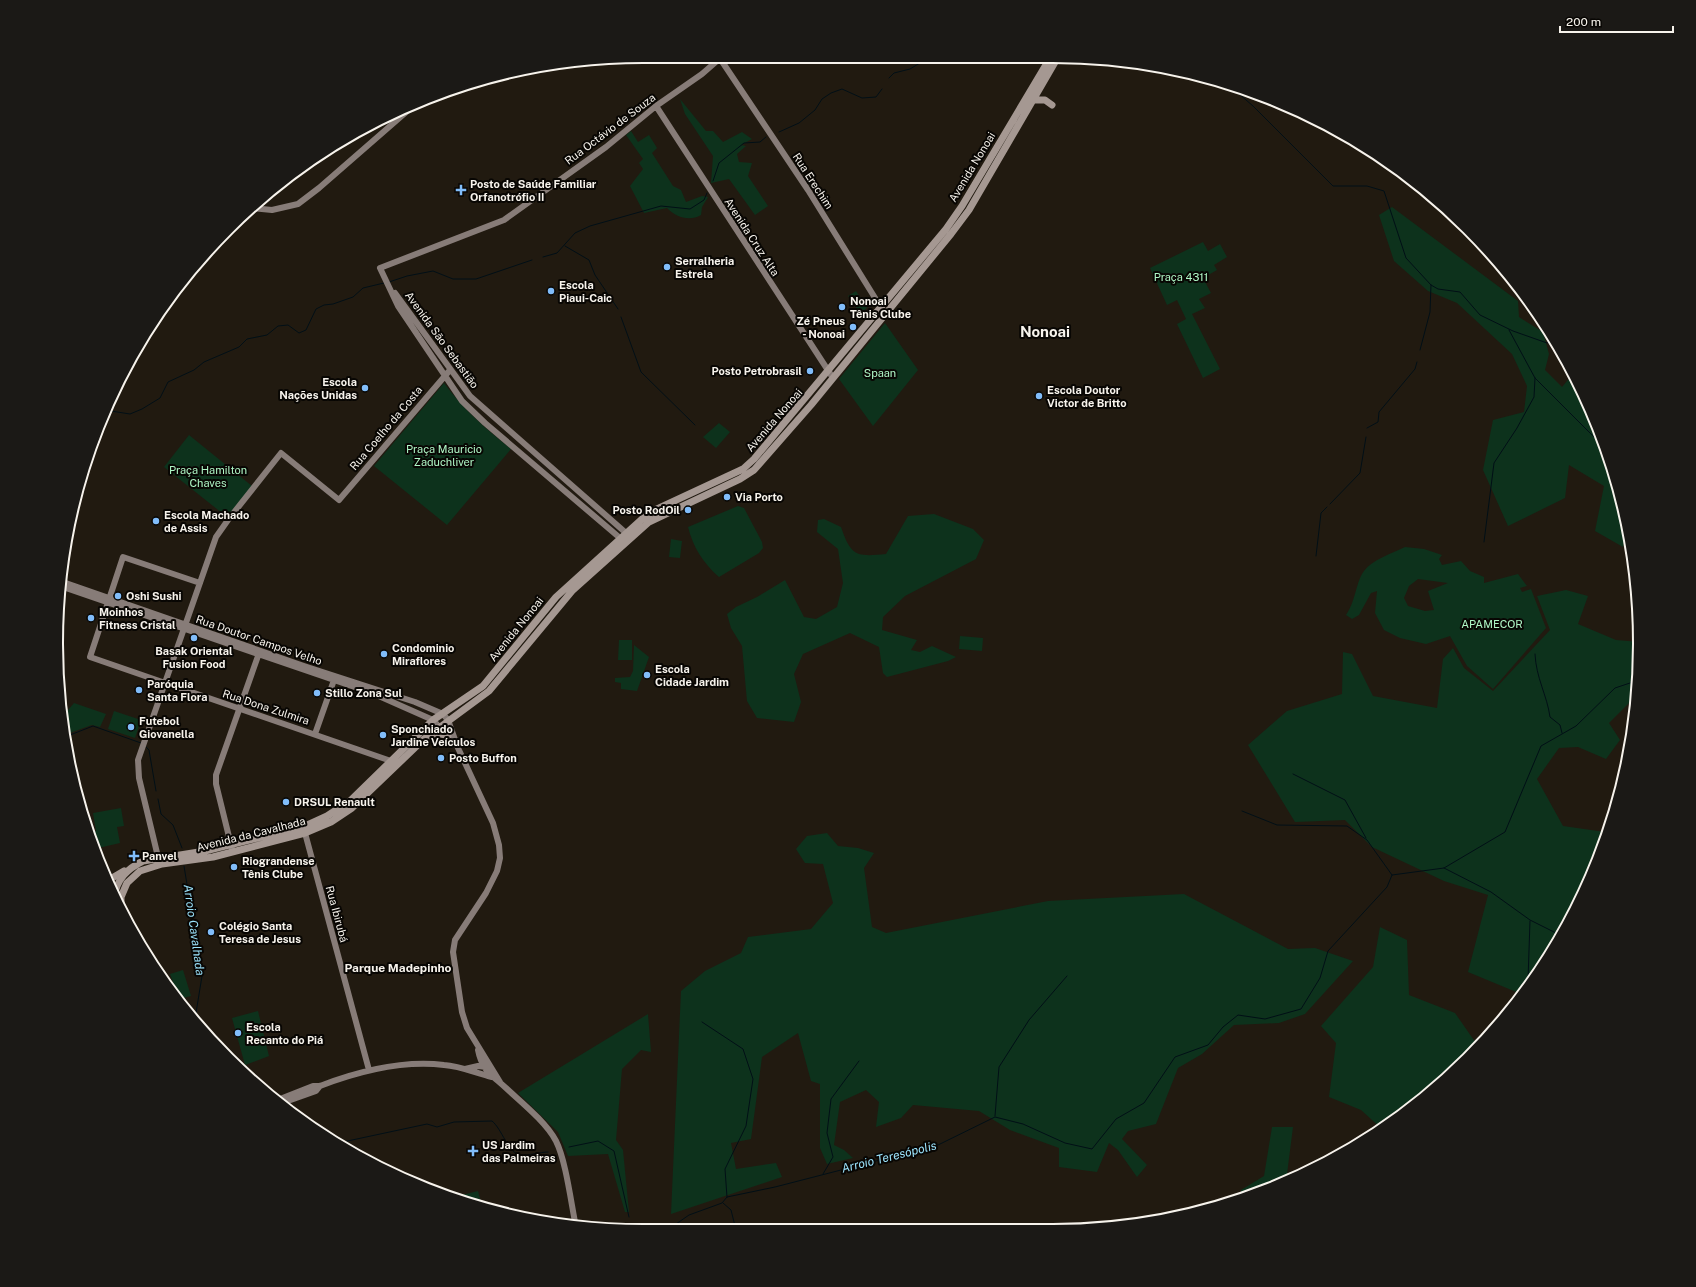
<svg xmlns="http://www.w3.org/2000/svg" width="1696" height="1287" font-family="'Public Sans',sans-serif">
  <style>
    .green { fill: #0d321c; fill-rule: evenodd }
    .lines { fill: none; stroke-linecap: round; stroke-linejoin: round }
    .stream { stroke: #010f16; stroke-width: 1 }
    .secondary { stroke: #877c78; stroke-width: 6 }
    .primary { stroke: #a59892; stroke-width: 7 }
    .poi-dot { fill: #81bdfa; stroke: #080603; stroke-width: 1.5 }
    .labels { text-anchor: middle; stroke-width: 4; stroke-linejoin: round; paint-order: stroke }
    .street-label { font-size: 11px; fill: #f7f3ec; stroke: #080603 }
    .poi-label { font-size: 11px; font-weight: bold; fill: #f7f3ec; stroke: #080603; text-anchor: start }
    .park-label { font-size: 11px; fill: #aff7c6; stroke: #080603 }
    .water-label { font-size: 12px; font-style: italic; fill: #9ae1fa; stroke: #080603 }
    .neighbourhood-label { font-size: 12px; font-weight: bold; fill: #f7f3ec; stroke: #080603 }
    .district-label { font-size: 15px; font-weight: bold; fill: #f7f3ec; stroke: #080603 }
    .rim { fill: none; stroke: #f7f3ec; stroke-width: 2 }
  </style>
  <rect width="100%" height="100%" fill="#211a10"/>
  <path class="green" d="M680 99 706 131H713L723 142 742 132 752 139 741 145 746 146 737 154 739 162 752 163 748 176 768 206 755 215 729 179 711 183 713 156 685 114Z
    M631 131 638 142 649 135 657 148 652 153 673 186 681 190 686 202 702 196 708 197 702 207 701 215C689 222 676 217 667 208L644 213 630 186 643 169 639 163 643 159 626 135Z
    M1392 207 1518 301 1519 317 1543 332 1549 354 1545 370 1562 387 1572 375 1595 418 1628 527 1623 547 1595 531 1604 486 1569 465 1565 498 1508 526 1483 470 1493 420 1524 412 1527 386 1512 354 1457 303 1428 291 1394 261 1379 215Z
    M1203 242 1208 251 1220 244 1227 257 1214 265 1217 270 1203 278 1211 293 1199 299 1205 308 1192 314 1220 369 1203 378 1177 324 1186 319 1177 300 1167 305 1150 268Z
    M856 291 867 308 860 313 848 296Z
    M885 323 918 370 873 426 839 379Z
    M444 383C463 409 486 429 511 449L447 525 374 466Z
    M719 423 730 432 716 448 703 437Z
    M189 435 252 486 227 517 164 467Z
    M738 506 744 508 762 542 763 548 759 553 719 577C703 563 693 547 688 527Z
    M934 514 973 529 984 540 976 559 905 596 883 617 882 630 917 640 911 650 920 652 932 646 956 657 948 661 887 677 883 673 879 647 850 633 803 654 794 674 801 702 794 722 757 718 747 701 742 646 731 628 727 614 736 607 757 597 785 580 804 617 816 619 837 607 843 583 838 549 817 532 818 520 824 519 841 527C851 556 856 557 886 554L908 516Z
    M671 539 682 541 680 558 669 557Z
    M1405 547 1424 549 1442 555 1439 559 1442 565 1461 561 1470 571 1484 577V583L1518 574 1527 586 1520 588 1522 592 1531 589 1546 628 1493 689 1467 666 1450 636 1426 644 1400 638 1384 630 1375 613 1377 591 1371 593 1359 615 1352 619 1346 615C1356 601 1356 581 1364 571 1373 559 1391 554 1405 547ZM1418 579 1448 583 1428 591 1434 610 1425 611 1408 606 1404 598 1409 586Z
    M1566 590 1588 596 1578 624 1616 640 1640 642 1635 697 1609 723 1620 740 1606 759 1578 747 1559 748 1537 779 1563 826 1605 832 1608 828 1595 868 1541 970 1521 994 1468 972 1488 895 1444 881 1372 847 1345 820 1295 822 1248 745 1287 711 1342 694 1343 652 1352 654 1373 696 1437 708 1443 659 1453 648 1464 668 1493 691 1550 630 1537 596Z
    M960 636 983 638 982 651 959 649Z
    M619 640H632V660H618Z
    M634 645 649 657 637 691 621 689V683L615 682V678L630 677 633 671Z
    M74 703 106 714 100 727 92 725 64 735 62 717Z
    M114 711 141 720 135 738 108 729Z
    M121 808 124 826 117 827 120 843 94 849 89 832 96 831 93 813Z
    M827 833 838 846 858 848 874 853 864 868 872 927 886 933 1048 901 1184 894 1288 949 1315 948 1353 961 1305 1014 1279 1023 1234 1025 1202 1054 1178 1068 1156 1124 1128 1131 1122 1139 1147 1165 1137 1177 1118 1150 1109 1143 1097 1172 1059 1167V1148L1010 1130 979 1111 913 1105 901 1118 876 1127 879 1102 866 1090 840 1102 834 1145 844 1150 853 1158 827 1164 820 1148V1084L811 1081 798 1033 762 1057 751 1139 731 1143 736 1169 776 1163 782 1177 671 1214 681 991 705 971 741 953 748 937 811 929 833 903 823 864 805 863 796 849 807 836Z
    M1380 927 1407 940 1409 995 1455 1013 1478 1046 1468 1059 1382 1129 1361 1110 1329 1097 1336 1043 1321 1026 1373 967Z
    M183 970 191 996 179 999 170 974Z
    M258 1011 269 1056 245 1065 232 1018Z
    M648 1014 651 1052 641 1050 622 1069 616 1140 623 1150 629 1212H625L608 1154 568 1156 558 1132 518 1093Z
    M1272 1127H1293L1286 1182 1242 1198 1241 1190 1264 1176Z
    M478 1191 482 1206 450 1198Z"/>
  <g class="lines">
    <path class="stream" d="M889 78 894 73 910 69 928 58
      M1220 82 1231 87 1253 106 1333 186H1367L1384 191 1406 258 1431 285 1438 289 1460 292 1480 315 1513 331 1547 343 1554 342
      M779 132 799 123 815 110 822 99 831 93 842 89 862 98 876 97 882 89
      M713 181 719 163 744 143 760 142 766 137
      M565 246 589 260 595 275 618 309
      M543 257 557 253 575 233 590 226 661 206 690 209 704 200 707 193
      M389 282 407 276 433 271 453 279H476L532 260
      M621 317 641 372 695 425
      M1509 330 1535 378 1601 444
      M1420 350 1430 312 1431 285
      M102 419 111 411 130 414 142 409 160 398 168 382 194 370 204 362 239 347 247 339 267 335 278 326 288 325 299 333 306 330 316 309 324 305 333 304 353 297 363 288 384 283
      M1367 428 1378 422 1379 412 1415 369 1417 362
      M1330 504 1360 473 1366 437
      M1484 542 1494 463 1517 428 1534 397 1535 378
      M1316 556 1321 513 1327 507
      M1535 654C1536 678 1547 695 1550 717L1560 725 1562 733
      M65 737 93 726 141 743
      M145 746 149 750 156 791
      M1293 774 1345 800 1366 838
      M158 799 161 814 173 825 182 848
      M1242 811 1277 825 1347 826 1367 840 1392 875
      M184 866 202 976 195 1019
      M1444 868 1491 892 1530 920 1560 935
      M1529 984 1528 980 1530 921
      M702 1022 743 1049 753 1079 746 1126 725 1169 727 1197
      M995 1116 999 1067 1029 1020 1067 976
      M338 1143 427 1124 437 1127 454 1122 492 1121C502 1129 508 1153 520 1155 528 1156 540 1152 548 1152
      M569 1147 598 1141 614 1151 629 1217
      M823 1174 833 1157 827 1133 831 1099 859 1061
      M723 1203 731 1210 736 1230
      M634 1225H639L647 1231
      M666 1231 689 1215 722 1203 727 1197 775 1187 938 1145 995 1117 1023 1124 1065 1143 1092 1149 1116 1119 1144 1103 1175 1057 1208 1045 1223 1027 1238 1015 1265 1019 1301 1009 1320 978 1328 951 1387 887 1392 875 1444 868 1505 832 1541 746 1576 726 1615 688 1636 681"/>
    <path class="secondary" d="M721 60 808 190 885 314
      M656 106 833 378
      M251 208 272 210 298 204 319 188 420 100
      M395 293 470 396 626 533
      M620 538 485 423 462 401 398 306 380 268 504 220 606 147 656 106 702 74 718 60
      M60 581 304 666 415 702 443 714 448 720 458 748 493 823 499 845 500 858 497 871 486 893 455 940 453 952 462 1012 467 1028 500 1082
      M200 583 123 557 90 657 391 761
      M60 586 372 693 433 720 449 738
      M315 734 334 680
      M305 833 369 1070
      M232 849 216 784V775L258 656
      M158 857 139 778 138 760 216 537 228 520 281 453 339 500 450 370
      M478 1050C482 1071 492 1075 506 1088 521 1102 546 1122 556 1141 566 1161 571 1203 576 1227
      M465 1069 478 1066 487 1067
      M280 1099 313 1086H320C359 1071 402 1060 444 1065 460 1066 476 1073 492 1077
      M285 1102 316 1091 320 1086"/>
    <path class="primary" d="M1033 100H1045L1052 105
      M430 736 441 734 448 736
      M107 881 124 871
      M114 897C117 879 127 869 143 861L205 851 303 827 327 816 350 801 433 720 483 686 556 597 642 519 657 509 743 469 754 459 946 229 962 206 1050 58
      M121 912V897L127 883 140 871 162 864 213 857 305 833 331 822 352 808 424 739 489 691 572 591 649 522 740 479 754 470 811 405 951 234 969 210 1058 57"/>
  </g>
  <g class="poi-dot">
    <path d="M459 184h4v4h4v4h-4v4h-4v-4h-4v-4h4z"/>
    <circle cx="667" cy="267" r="4"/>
    <circle cx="551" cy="291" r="4"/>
    <circle cx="842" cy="307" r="4"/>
    <circle cx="853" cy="327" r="4"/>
    <circle cx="810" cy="371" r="4"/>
    <circle cx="365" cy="388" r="4"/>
    <circle cx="1039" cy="396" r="4"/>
    <circle cx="727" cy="497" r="4"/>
    <circle cx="688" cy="510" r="4"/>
    <circle cx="156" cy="521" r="4"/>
    <circle cx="118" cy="596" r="4"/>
    <circle cx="91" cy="618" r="4"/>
    <circle cx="194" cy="638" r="4"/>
    <circle cx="384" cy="654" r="4"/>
    <circle cx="647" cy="675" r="4"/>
    <circle cx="139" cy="690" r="4"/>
    <circle cx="317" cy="693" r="4"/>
    <circle cx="131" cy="727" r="4"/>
    <circle cx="383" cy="735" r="4"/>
    <circle cx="441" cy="758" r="4"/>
    <circle cx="286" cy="802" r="4"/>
    <path d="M132 850h4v4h4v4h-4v4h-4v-4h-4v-4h4z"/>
    <circle cx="234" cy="867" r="4"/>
    <circle cx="211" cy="932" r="4"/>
    <circle cx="238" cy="1033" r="4"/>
    <path d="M471 1145h4v4h4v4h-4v4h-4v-4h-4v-4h4z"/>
  </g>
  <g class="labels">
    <g class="street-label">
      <text transform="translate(610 129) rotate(-37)" y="4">Rua Octávio de Souza</text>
      <text transform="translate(972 167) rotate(-59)" y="4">Avenida Nonoai</text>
      <text transform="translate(813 181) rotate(57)" y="4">Rua Erechim</text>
      <text transform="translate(752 237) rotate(57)" y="4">Avenida Cruz Alta</text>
      <text transform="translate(442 340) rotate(54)" y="4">Avenida São Sebastião</text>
      <text transform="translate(774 420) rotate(-49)" y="4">Avenida Nonoai</text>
      <text transform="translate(386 428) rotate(-50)" y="4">Rua Coelho da Costa</text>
      <text transform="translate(516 629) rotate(-51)" y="4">Avenida Nonoai</text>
      <text transform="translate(259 640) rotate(19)" y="4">Rua Doutor Campos Velho</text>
      <text transform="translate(266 707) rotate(18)" y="4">Rua Dona Zulmira</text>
      <text transform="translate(251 834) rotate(-14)" y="4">Avenida da Cavalhada</text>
      <text transform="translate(337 914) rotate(75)" y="4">Rua Ibirubá</text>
    </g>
    <g class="poi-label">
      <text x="470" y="188">Posto de Saúde Familiar<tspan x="470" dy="13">Orfanotrófio II</tspan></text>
      <text x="675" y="265">Serralheria<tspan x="675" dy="13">Estrela</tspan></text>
      <text x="559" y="289">Escola<tspan x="559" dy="13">Piaui-Caic</tspan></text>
      <text x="850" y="305">Nonoai<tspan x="850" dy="13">Tênis Clube</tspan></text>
      <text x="845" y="325" text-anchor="end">Zé Pneus<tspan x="845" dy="13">- Nonoai</tspan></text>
      <text x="802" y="375" text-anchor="end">Posto Petrobrasil</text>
      <text x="357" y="386" text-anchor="end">Escola<tspan x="357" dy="13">Nações Unidas</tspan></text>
      <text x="1047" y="394">Escola Doutor<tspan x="1047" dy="13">Victor de Britto</tspan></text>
      <text x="735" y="501">Via Porto</text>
      <text x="680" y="514" text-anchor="end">Posto RodOil</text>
      <text x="164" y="519">Escola Machado<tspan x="164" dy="13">de Assis</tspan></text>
      <text x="126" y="600">Oshi Sushi</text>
      <text x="99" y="616">Moinhos<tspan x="99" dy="13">Fitness Cristal</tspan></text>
      <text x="392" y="652">Condominio<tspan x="392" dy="13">Miraflores</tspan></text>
      <text x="194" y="655" text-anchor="middle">Basak Oriental<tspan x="194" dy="13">Fusion Food</tspan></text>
      <text x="655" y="673">Escola<tspan x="655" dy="13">Cidade Jardim</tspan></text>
      <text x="147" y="688">Paróquia<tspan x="147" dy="13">Santa Flora</tspan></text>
      <text x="325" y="697">Stillo Zona Sul</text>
      <text x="139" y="725">Futebol<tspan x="139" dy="13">Giovanella</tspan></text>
      <text x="391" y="733">Sponchiado<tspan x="391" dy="13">Jardine Veículos</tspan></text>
      <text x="449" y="762">Posto Buffon</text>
      <text x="294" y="806">DRSUL Renault</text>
      <text x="142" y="860">Panvel</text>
      <text x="242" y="865">Riograndense<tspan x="242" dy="13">Tênis Clube</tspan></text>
      <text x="219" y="930">Colégio Santa<tspan x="219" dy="13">Teresa de Jesus</tspan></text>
      <text x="246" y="1031">Escola<tspan x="246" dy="13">Recanto do Piá</tspan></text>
      <text x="482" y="1149">US Jardim<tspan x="482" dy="13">das Palmeiras</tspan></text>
    </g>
    <g class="park-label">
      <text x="1181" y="281">Praça 4311</text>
      <text x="880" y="377">Spaan</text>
      <text x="444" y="453">Praça Mauricio<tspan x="444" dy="13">Zaduchliver</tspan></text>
      <text x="208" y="474">Praça Hamilton<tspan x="208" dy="13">Chaves</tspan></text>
      <text x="1492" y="628">APAMECOR</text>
    </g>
    <g class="water-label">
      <text transform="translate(194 930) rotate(82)" y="4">Arroio Cavalhada</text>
      <text transform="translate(889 1157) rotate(-14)" y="4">Arroio Teresópolis</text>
    </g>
    <g class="neighbourhood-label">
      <text x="398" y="972">Parque Madepinho</text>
    </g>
    <g class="district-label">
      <text x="1045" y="337">Nonoai</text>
    </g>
  </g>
  <path d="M0 0H1696V1287H0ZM643 63H1053A580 580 0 0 1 1633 643V644A580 580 0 0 1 1053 1224H643A580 580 0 0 1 63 644V643A580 580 0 0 1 643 63Z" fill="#1b1916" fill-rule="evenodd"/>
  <path class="rim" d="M643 63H1053A580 580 0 0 1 1633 643V644A580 580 0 0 1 1053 1224H643A580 580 0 0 1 63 644V643A580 580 0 0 1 643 63Z"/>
  <path d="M1560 26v6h113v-6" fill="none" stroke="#f7f3ec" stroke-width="2"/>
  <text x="1566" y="26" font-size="12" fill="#f7f3ec" stroke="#080603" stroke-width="3" paint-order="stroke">200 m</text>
</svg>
